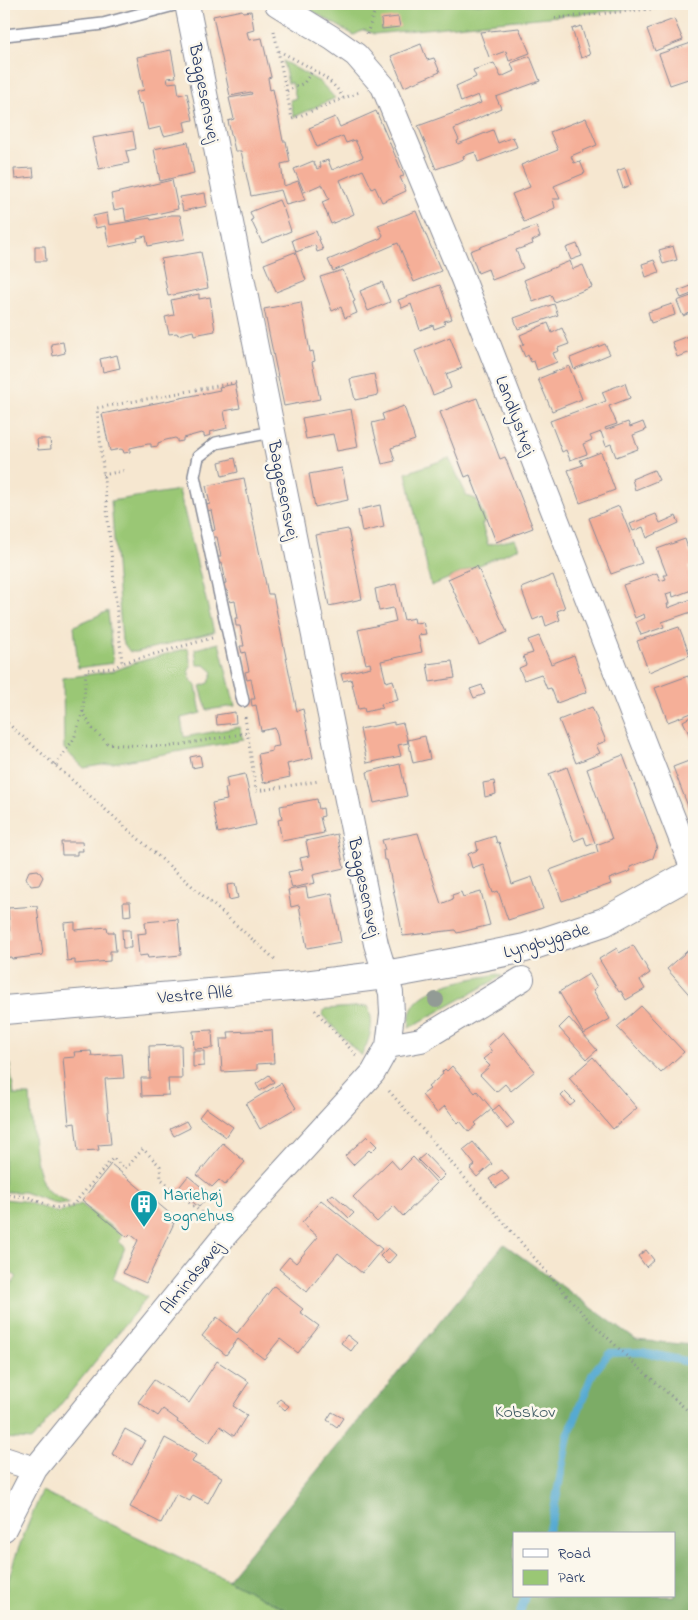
<svg xmlns="http://www.w3.org/2000/svg" width="698" height="1620" font-family="'Indie Flower',sans-serif">
  <style>
    .green { fill: #9ac775; stroke: #5a7b6a }
    .forest { fill: #7bac66; stroke: #4b6e62; fill-rule: evenodd }
    .lines { fill: none; stroke-linecap: round; stroke-linejoin: round }
    .stream { stroke: #57aad2; stroke-width: 8 }
    .building { fill: #f5af98 }
    .service-casing { stroke: #888b97; stroke-width: 14 }
    .minor-casing { stroke: #888b97; stroke-width: 26 }
    .tertiary-casing { stroke: #888b97; stroke-width: 30 }
    .path { stroke: #888b97; stroke-width: 3; stroke-dasharray: 1 4; stroke-linecap: butt }
    .service { stroke: #fff; stroke-width: 11 }
    .minor { stroke: #fff; stroke-width: 24 }
    .tertiary { stroke: #fff; stroke-width: 28 }
    .tree { fill: #929b95 }
    .labels { text-anchor: middle; stroke-width: 5; stroke-linejoin: round; paint-order: stroke }
    .street-label { font-size: 18px; fill: #1b2f5e; stroke: #fbf7ec }
    .culture-label { font-size: 18px; fill: #0d838f; stroke: #fbf7ec; text-anchor: start }
    .park-label { font-size: 18px; fill: #415d65; stroke: #fbf7ec }
  </style>
  <rect width="100%" height="100%" fill="#fbf7ec"/>
  <filter id="ink" filterUnits="userSpaceOnUse"><feTurbulence type="fractalNoise" baseFrequency=".02" numOctaves="2"/><feDisplacementMap in="SourceGraphic" scale="10" xChannelSelector="R" yChannelSelector="G"/><feConvolveMatrix kernelMatrix="1 2 1 2 8 2 1 2 1" color-interpolation-filters="sRGB"/></filter>
  <filter id="wash" filterUnits="userSpaceOnUse"><feTurbulence type="fractalNoise" baseFrequency=".0096" numOctaves="4" result="noise"/><feDisplacementMap in="SourceGraphic" scale="20" xChannelSelector="R" yChannelSelector="G"/><feGaussianBlur stdDeviation="1.12" result="paint"/><feColorMatrix in="noise" values="0 0 0 0 0 0 0 0 0 0 0 0 0 0 0 0 0 1.4 0 .05"/><feComposite in="paint" operator="in"/></filter>
  <g filter="url(#wash)">
    <rect width="100%" height="100%" fill="#f6e7d0"/>
    <path class="green" d="M300 4H681L374 34 364 30 354 35Z
      M283 61 320 82 335 98 294 117 290 100 296 98 292 83H288Z
      M449 458 467 496 476 499 486 521 482 524 488 545 515 539 519 548 431 586 406 473Z
      M179 490 214 632 137 652H130L122 641 111 501Z
      M108 611 113 663 78 668 74 626Z
      M219 643 235 706 207 710 200 686 209 683 213 672 205 665H197L195 649Z
      M188 648 191 666 189 670 190 679 196 686 201 713 181 718 184 737 240 727 244 740 84 768 64 749 63 678 114 671 134 663Z
      M498 974 502 976 409 1028C410 1022 409 1014 412 1009 423 984 474 979 498 974Z
      M368 1006C375 1024 370 1040 361 1056L322 1015 325 1009Z
      M4 1037H6L14 1095H30C32 1118 33 1176 48 1191 54 1196 63 1199 69 1203L57 1204 24 1192H4Z
      M4 1199 23 1201 59 1213 81 1204 123 1236 118 1241 125 1247 113 1279 147 1297 32 1440 4 1438V1293L17 1277 4 1268Z
      M42 1491 227 1580 298 1616H4C4 1573 26 1531 42 1491Z"/>
    <path class="forest" d="M504 1244 636 1340 694 1345V1616H298L227 1580ZM514 1534H674V1596H514Z"/>
    <g class="lines">
      <path class="stream" d="M547 1534 553 1515 568 1436 593 1373 609 1353 642 1352 694 1363
        M519 1616 525 1596"/>
    </g>
    <g id="blocks">
      <path class="building" d="M242 10 243 12 251 11 254 30 247 32 249 40 262 38 271 77 268 78 270 90 273 89 283 141H286L290 162 281 164 284 186 298 181 305 200 286 205 281 190 251 196 241 151H235L228 121 234 119 229 98 252 94 251 92 230 96 213 16Z
        M398 17 400 27 382 29 381 19Z
        M674 19 683 40 655 51 647 29Z
        M581 26 590 55 581 58 572 29Z
        M519 28 530 53 509 61 506 51 489 57 480 32Z
        M694 42V77L670 85 659 54Z
        M421 44 427 60 434 58 440 72 404 87 391 56Z
        M171 50 176 77 167 78 168 83 177 82 179 95 187 93 193 120 184 122 186 131 164 136 161 127 148 130 142 103 139 104 136 92 144 90 137 57Z
        M530 56 540 81 496 97 501 108 454 129 459 140 457 141 458 144 493 130 498 143 513 137 517 147 478 162 475 152 463 156 464 159 436 169 418 126 481 103 478 95 461 102 456 86 476 77 473 70 494 63 501 77 514 71 511 63Z
        M376 111 404 176 400 177 406 191 382 202 375 187 372 189 363 170 340 180 354 214 331 224 322 202 329 199 322 184 304 192 294 169 313 161 317 169 321 167 319 163 328 160 332 170 363 157 355 140 346 143 343 136 317 147 309 128 335 117 340 127Z
        M586 118 597 145 571 156 574 163 580 161 585 173 554 186 560 199H553L555 208 524 222 512 194 530 187 521 165 558 150 550 132Z
        M133 131 136 149 126 151 129 163 99 169 92 138Z
        M188 142 194 173 160 181 154 149Z
        M33 168 34 177 15 179 14 169Z
        M625 168 631 185 623 188 617 171Z
        M172 180 178 209 126 221 124 208 114 210 111 194Z
        M205 193 207 206 183 211 180 197Z
        M279 200 282 207H283L291 231 262 243 251 220 253 219 250 212Z
        M416 211 441 271 414 282 398 243 333 271 328 260 381 238 383 235 378 225Z
        M107 213 109 225 150 218 151 220 171 215H180L185 239 148 246 146 236 137 238 138 241 109 247 105 226 96 228 93 216Z
        M536 226 540 237 532 241 533 244 516 250 523 268 492 280 488 269 478 273 470 251Z
        M316 231 323 250 317 252 315 245 296 252 292 240Z
        M577 244 582 256 571 260 566 248Z
        M35 246H45L46 261H35Z
        M673 246 677 260 663 264 659 250Z
        M201 252 208 288 168 296 161 259Z
        M295 252 306 280 276 292 264 264Z
        M654 260 659 272 646 277 642 264Z
        M570 261 573 269 583 265 592 287 554 302 551 295 533 302 524 280Z
        M343 270 355 301 353 302 357 313 345 318 341 307 332 311 320 277Z
        M382 282 390 302 368 311 360 291Z
        M440 285 452 319 444 321 445 325 434 329 433 325 420 330 411 304 402 308 398 300Z
        M691 286 694 293 681 298 678 291Z
        M199 294V299L210 297 215 331 194 335 193 331 178 335 177 333 169 334 165 317 174 315 171 300Z
        M694 295V311L683 316 677 301Z
        M301 302 310 352 313 351 315 361 312 362 320 399 284 406 264 309Z
        M554 304 558 315 518 329 514 318Z
        M672 304 675 315 651 323 648 312Z
        M548 323 552 333 562 328 569 344 558 348 559 351 553 353 557 362 537 370 534 361 531 362 528 355 525 357 520 345 524 344 520 335Z
        M688 336 694 351 677 357 672 342Z
        M450 337 462 368 446 374 451 388 433 395 415 351Z
        M63 342 65 353 53 356 51 344Z
        M605 344 610 354 574 369 570 358Z
        M117 355 120 368 103 372 100 359Z
        M569 366 582 399 552 411 538 379Z
        M374 374 378 395 355 400 350 379Z
        M625 383 630 398 609 406 617 424 605 428 606 430 628 422 630 427 643 422 646 430 633 435 638 449 616 457 611 444 606 446 601 432 590 436 592 440 583 444 587 454 570 460 566 450 562 452 550 421 596 404V405L606 401 602 392Z
        M235 384 240 408 224 411 227 428 210 432 211 435 204 437V434L201 433 183 438V441L177 442V439L175 438 166 440 158 443V446L151 447V444H148L130 448V452L124 453 123 450 121 449 110 451 102 414 220 390 219 387Z
        M477 398 500 459 505 457 533 528 496 542 470 475 465 477 440 412Z
        M404 406 415 440 391 448 395 461 382 464 372 423 384 420 382 414Z
        M351 409 358 447 337 451 333 434 306 439 302 418Z
        M37 439H50L51 449 38 450Z
        M601 452 615 490 580 503 568 470 583 465 580 460Z
        M235 458 238 472 222 476 219 462Z
        M342 468 348 500 315 507 309 474Z
        M654 470 659 480 635 490 632 479Z
        M244 478 268 594H273L297 711 303 709 313 758 287 764 290 777 263 783 258 754 272 751V747L279 746 277 735 275 728 261 731 256 705 252 706 251 699H255L251 679 247 680 245 672 249 671 245 652 242 653 240 646H244L240 626H236L235 618H238L235 601 230 602 227 590 223 591 222 584 226 583 222 563 218 564 217 557H221L217 537H213L211 531 215 530 211 510 207 511 206 505 210 504 206 486Z
        M380 505 384 527 362 532 358 510Z
        M619 506 642 563 611 574 589 518Z
        M656 514 660 523 676 516 679 523 647 538 643 527 633 531 630 524Z
        M348 529 362 599 329 606 315 535Z
        M685 539 690 554 694 552V565L688 567 694 585V589L673 597 672 592 666 594 669 604H667L668 608 694 598V611L662 622 664 627 641 635 636 622 645 618 644 614 635 618 623 585 657 573 660 581 666 579 664 575H667L657 549Z
        M477 566 507 632 479 645 448 579Z
        M553 575 565 608 557 611 560 620 546 626 543 616 533 620 521 588Z
        M396 584 404 620 414 618 415 623 423 622 426 634 418 635 422 652 381 661 386 682 393 680 398 700 381 704 382 708 365 712 364 708 358 709 351 679 343 681 341 674 371 667 370 663 366 664 358 630 396 621 393 608 379 611 375 589Z
        M679 627 690 655 649 672 637 641Z
        M539 636 551 664 574 655 587 692 557 703 551 688 547 689 541 674 524 680 519 668 526 665 523 656 533 653 528 640Z
        M452 661 455 678 430 682 427 664Z
        M688 676 694 690V712L668 722 655 688Z
        M482 685 485 694 474 698 470 689Z
        M592 707 606 741 596 745 600 753 576 763 559 720Z
        M235 712 236 723 217 725 216 715Z
        M694 715V742L693 743 683 721Z
        M394 722V725L403 723 408 743 398 745 401 756 367 763 360 729Z
        M425 736 430 759 413 763 408 740Z
        M200 755 202 766 192 768 190 757Z
        M623 755 657 846 653 858 630 867 631 871 609 879 611 884 562 901 550 870 598 852 596 845 612 839 587 769Z
        M694 759V822L673 767Z
        M400 764 407 796 374 803 367 772Z
        M567 767 595 843 587 846 584 837 574 841 549 774Z
        M245 774 256 825 218 833 212 803 227 800 225 788H228L226 778Z
        M494 781 496 794 485 797 483 783Z
        M317 799 319 809 323 808 324 816 320 817 324 833 282 841 278 820 282 819 280 806Z
        M418 833 441 904 453 899 452 895 461 892 463 897 481 892 490 925 457 933 455 930 403 936 387 860H384L383 850H385L382 840Z
        M337 834 344 868 313 875 315 883 292 888 288 872 303 869 300 858 309 856 306 841Z
        M495 836 497 843 499 842 512 884 532 877 543 909 508 920 498 891 493 893 483 864 472 868 468 854 478 850 476 842Z
        M61 842H82L83 851H77V855H62Z
        M38 870 43 877 39 885 31 886 26 878 29 871Z
        M235 884 238 898 229 900 227 885Z
        M306 887 308 898 332 893 341 942 307 948 299 905 291 907 288 890Z
        M123 902H130L131 915 124 916Z
        M37 906 43 955 12 959 11 957 4 958V939H10L8 908Z
        M178 919 181 955 148 958 147 955 139 956 137 934 146 933 145 922Z
        M75 922V930L107 927 108 932H114L116 951H110V961L75 964V960L67 961 64 923Z
        M122 930H130L131 948H123Z
        M633 945 650 973 640 980 645 989 626 1000 621 991 619 992 599 959 617 948 619 953Z
        M694 945V1000L667 969Z
        M589 974 597 987 593 990 610 1019 584 1034 559 992Z
        M641 1006 684 1052 661 1073 617 1027Z
        M569 1018 597 1050 587 1059 559 1028Z
        M212 1030 213 1048 194 1049 193 1031Z
        M272 1030 274 1063 257 1064V1070L222 1072 220 1039H229L228 1032Z
        M503 1032 535 1071 511 1091 505 1084 496 1092 480 1075 490 1066 483 1059 492 1052 488 1046Z
        M181 1045 182 1079H168L169 1095 142 1096 141 1078H150L149 1046Z
        M91 1051 92 1056 122 1054 124 1078 105 1079 111 1144 98 1145 99 1150 78 1151 75 1123 69 1124 63 1058 75 1057 74 1052Z
        M193 1051H204V1066L193 1067Z
        M593 1057 637 1108 613 1129 569 1078Z
        M452 1066 475 1093 477 1091 492 1109 475 1123 477 1125 469 1132 460 1121 458 1123 445 1106 437 1113 422 1095 430 1089 428 1087 443 1074 442 1072 445 1069 447 1071Z
        M269 1075 274 1082 260 1091 256 1084Z
        M281 1083 296 1108 260 1129 246 1104Z
        M565 1092 575 1102 570 1106 561 1096Z
        M499 1105 514 1123 507 1129 492 1111Z
        M206 1108 233 1127 226 1137 199 1117Z
        M186 1121 190 1128 174 1136 170 1129Z
        M367 1136 377 1146 371 1152 369 1150 353 1165 345 1156Z
        M473 1142 492 1164 477 1177 470 1169 475 1165 463 1150Z
        M223 1143 245 1162 225 1185 219 1180 212 1187 197 1175Z
        M425 1154 445 1175 439 1181 418 1160Z
        M413 1157 437 1183 403 1216 394 1206 377 1222 353 1197 391 1160 400 1170Z
        M111 1164 174 1217 171 1222 174 1223 146 1283 123 1273 138 1240 130 1234 127 1237 82 1200Z
        M502 1170 509 1179 496 1188 489 1179Z
        M188 1176 210 1194 199 1207 177 1190Z
        M333 1194 354 1213 349 1218 328 1198Z
        M321 1200 382 1249 362 1273 338 1253 307 1292 279 1269 289 1257 296 1263 318 1237 302 1223Z
        M388 1248 396 1255 388 1264 380 1256Z
        M646 1250 654 1260 646 1267 638 1256Z
        M274 1286 303 1309 300 1312 319 1326 298 1353 280 1339 264 1359 238 1339 226 1355 202 1336 217 1317 237 1333Z
        M347 1335 357 1343 351 1351 341 1343Z
        M217 1361 249 1382 233 1406 247 1415 234 1436 220 1426 209 1443 177 1422 178 1420 163 1409 158 1416 138 1402 154 1380 189 1403Z
        M280 1399 289 1406 285 1410 277 1403Z
        M332 1412 343 1418 337 1427 327 1420Z
        M125 1429 145 1440 132 1465 112 1454Z
        M165 1438 196 1455 192 1462 222 1477 208 1503 193 1495 190 1501 176 1494 161 1523 130 1507Z"/>
    </g>
  </g>
  <g filter="url(#ink)">
    <use href="#blocks" fill-opacity="0" stroke="#888b97" stroke-width="1"/>
    <g class="lines">
      <defs>
        <path id="service" d="M5 35 103 24 178 4
          M243 701 194 476 198 457 216 443 272 432"/>
        <path id="minor" d="M277 4 332 38 356 55 383 86 463 279 694 872
          M388 1046 421 1040 522 979
          M4 1459 35 1469
          M4 1529 35 1469 226 1234 373 1073 388 1046 392 1014 391 993 376 944 187 4"/>
        <path id="tertiary" d="M4 1010 304 985 385 975 456 962 525 948 604 922 694 872"/>
      </defs>
      <use href="#service" class="service-casing"/>
      <use href="#minor" class="minor-casing"/>
      <use href="#tertiary" class="tertiary-casing"/>
      <path class="path" d="M555 18 694 5
        M274 31 292 119 359 92
        M367 34 377 4
        M279 51C301 63 332 76 343 98
        M287 91 304 83 313 70
        M103 475 127 470
        M212 638 122 663 97 408 239 382
        M83 711 91 727 108 744 167 747 247 733
        M245 717 256 791 319 781
        M4 720 277 961
        M55 765 74 739 83 711 86 670 114 668 122 663
        M315 1010 356 1055
        M389 1091 585 1316 638 1367 694 1416
        M4 1195 28 1197 55 1208 73 1205 113 1158 125 1169 143 1149 160 1166 161 1179 209 1219"/>
      <use href="#service" class="service"/>
      <use href="#minor" class="minor"/>
      <use href="#tertiary" class="tertiary"/>
    </g>
    <circle class="tree" cx="436" cy="1000" r="8"/>
  </g>
  <defs>
    <symbol id="building-pin" viewBox="-11 -11 22 30"><path d="M0 17L-7.5 6A9.5 9.5 0 1 1 7.5 6Z" fill="#0f9aa8" stroke="#fbf7ec"/><path d="M-4-6H4V6H1V3H-1V6H-4ZM-2.5-4.3h1.7v1.8h-1.7ZM.8-4.3h1.7v1.8H.8ZM-2.5-1h1.7V.8h-1.7ZM.8-1h1.7V.8H.8Z" fill="#fff"/></symbol>
  </defs>
  <g fill-rule="evenodd">
    <use href="#building-pin" x="128" y="1188" width="32" height="43"/>
  </g>
  <g class="labels">
    <g class="street-label">
      <text transform="translate(205 93) rotate(79)" y="6">Baggesensvej</text>
      <text transform="translate(516 415) rotate(69)" y="6">Landlystvej</text>
      <text transform="translate(284 490) rotate(79)" y="6">Baggesensvej</text>
      <text transform="translate(365 887) rotate(78)" y="6">Baggesensvej</text>
      <text transform="translate(546 940) rotate(-16)" y="6">Lyngbygade</text>
      <text transform="translate(195 994) rotate(-5)" y="6">Vestre Allé</text>
      <text transform="translate(191 1277) rotate(-51)" y="6">Almindsøvej</text>
    </g>
    <g class="culture-label">
      <text x="163" y="1200">Mariehøj<tspan x="163" dy="21">sognehus</tspan></text>
    </g>
    <g class="park-label">
      <text x="525" y="1417">Kobskov</text>
    </g>
  </g>
  <rect width="698" height="1620" fill="none" stroke="#fbf7ec" stroke-width="20"/>
  <rect x="513" y="1532" width="162" height="65" fill="#fbf7ec" stroke="#a1a7b3"/>
  <rect x="523" y="1549" width="25" height="8" fill="#ffffff" stroke="#a1a7b3"/>
  <text x="558" y="1558" font-size="15" fill="#1b2f5e">Road</text>
  <rect x="523" y="1570" width="25" height="15" fill="#9ac775" stroke="#a1a7b3"/>
  <text x="558" y="1582" font-size="15" fill="#1b2f5e">Park</text>
</svg>
